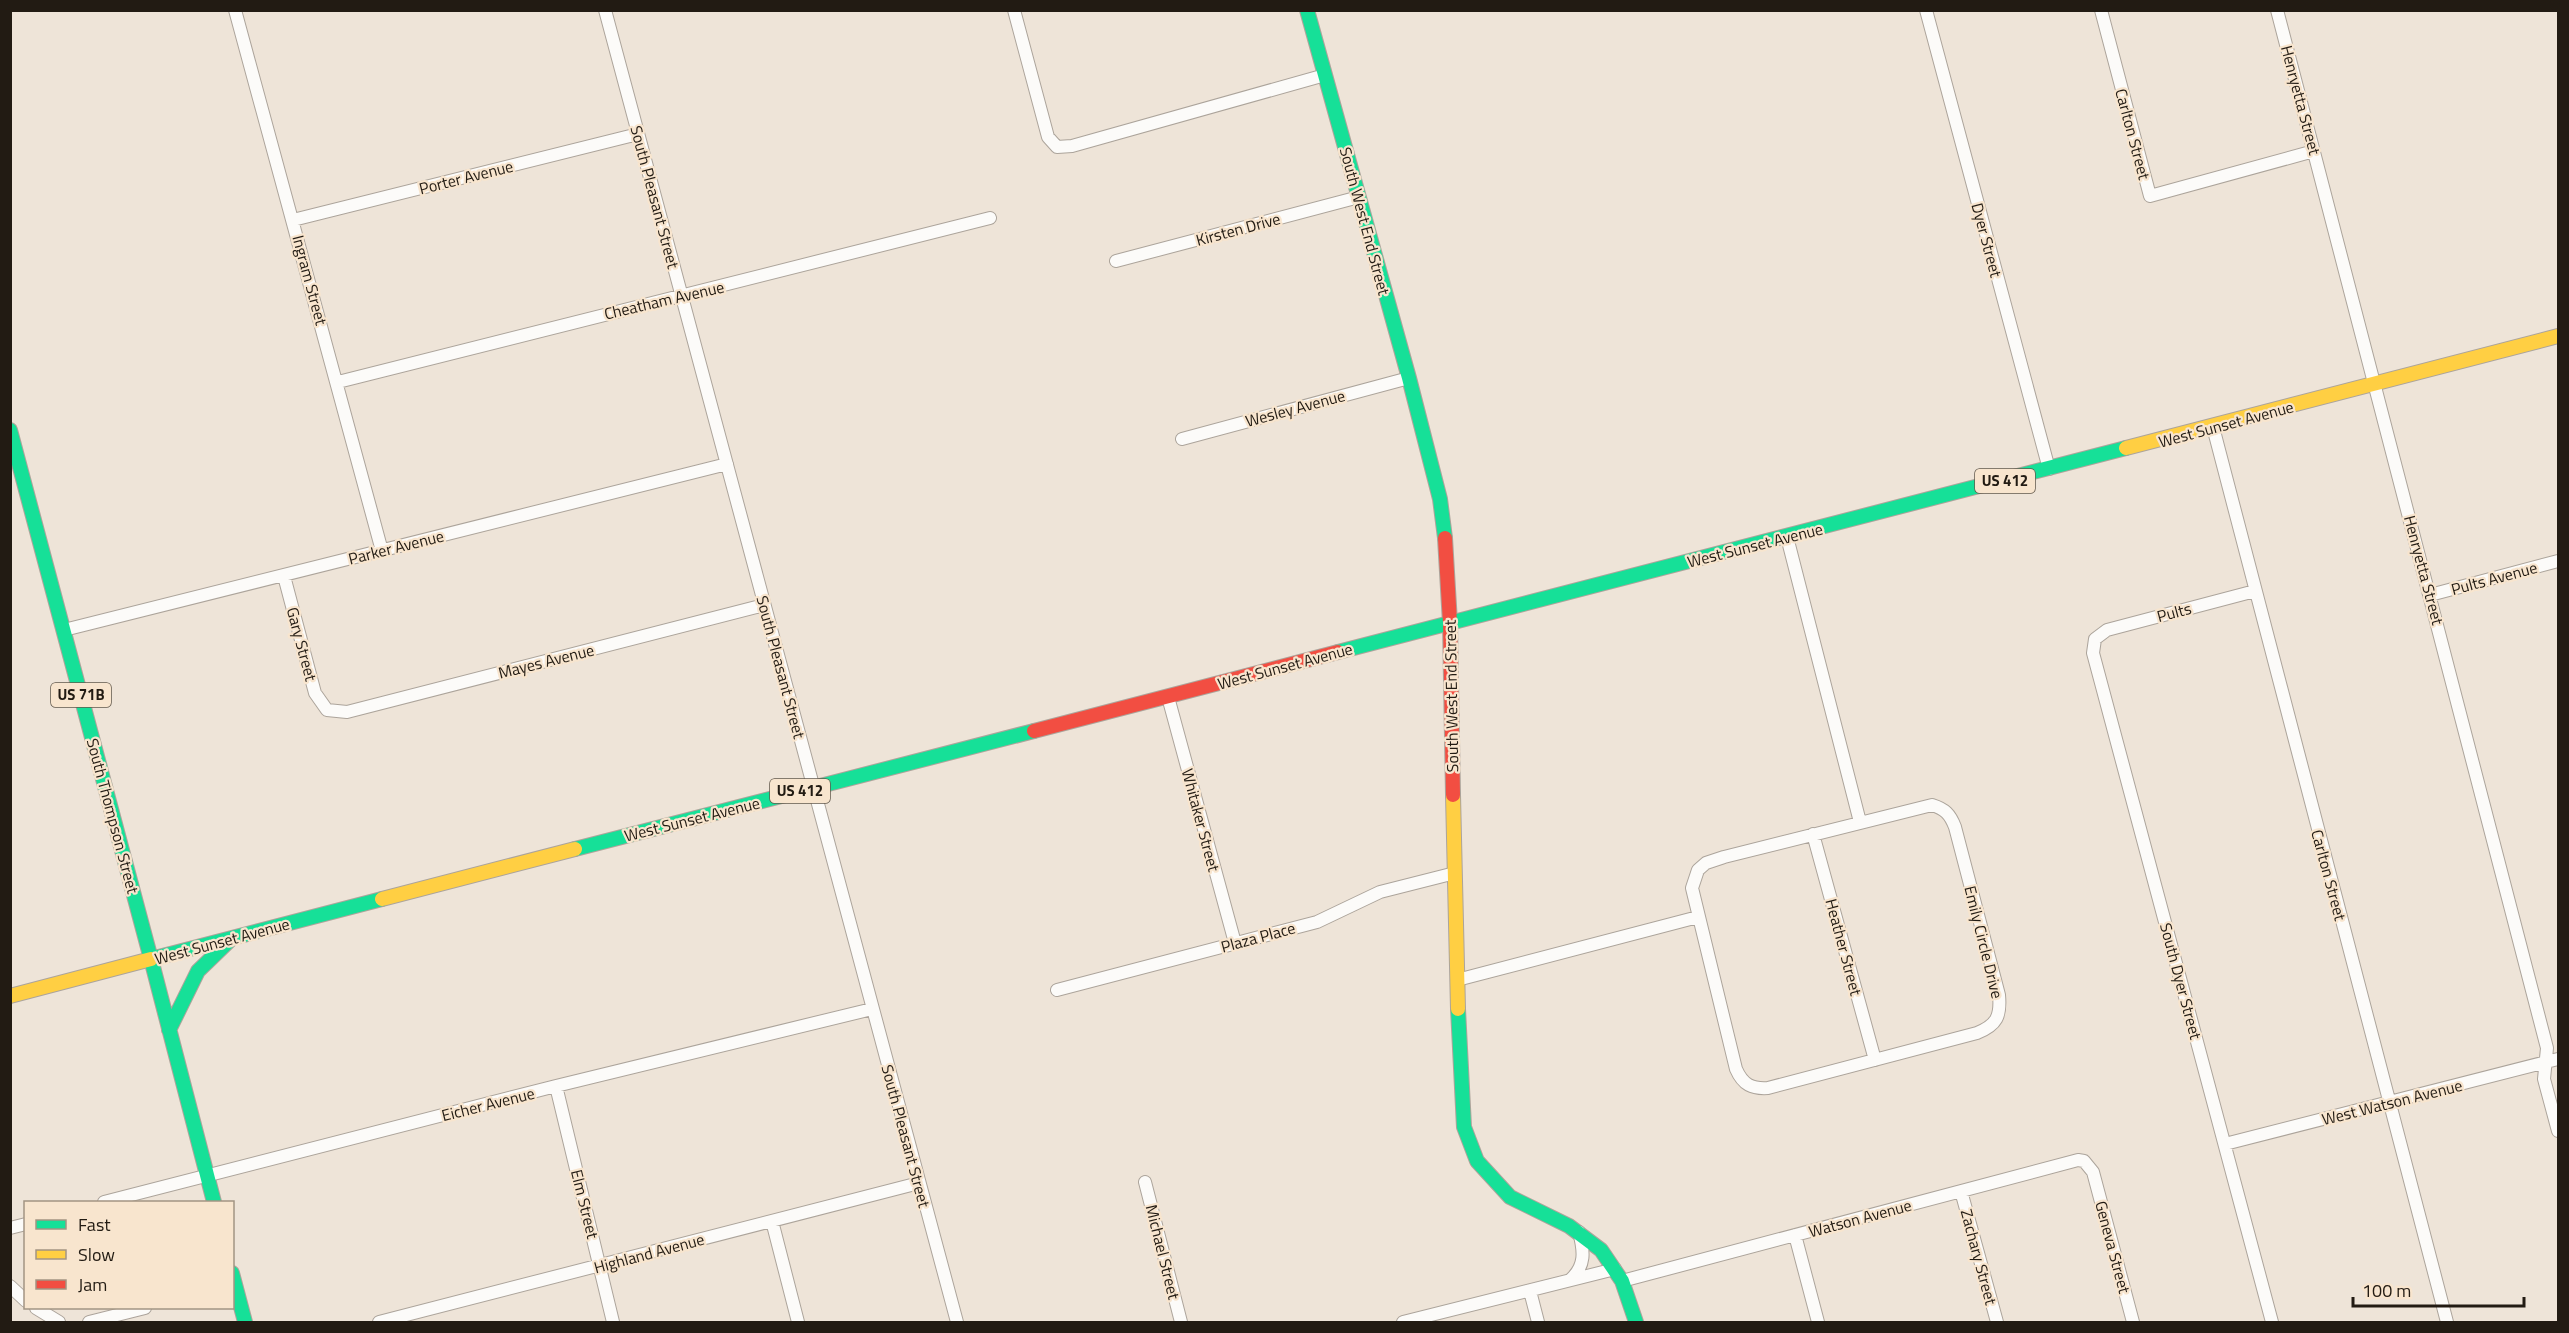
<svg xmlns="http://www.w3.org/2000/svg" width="2569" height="1333" font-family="'Titillium Web',sans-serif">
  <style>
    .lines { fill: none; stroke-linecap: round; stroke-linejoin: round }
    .street-casing { stroke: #aca49b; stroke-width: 14 }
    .fast-casing { stroke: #aca49b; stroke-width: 16 }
    .slow-casing { stroke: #aca49b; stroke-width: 16 }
    .jam-casing { stroke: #aca49b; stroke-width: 16 }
    .street { stroke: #fcfbf9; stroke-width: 12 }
    .fast { stroke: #16e098; stroke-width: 14 }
    .slow { stroke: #ffcf43; stroke-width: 14 }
    .jam { stroke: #f24e42; stroke-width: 14 }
    .labels { text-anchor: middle; stroke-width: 4.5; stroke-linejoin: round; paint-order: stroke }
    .shield { fill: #f8e5ce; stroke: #62584b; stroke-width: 1.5 }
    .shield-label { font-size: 15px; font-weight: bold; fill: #221b13 }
    .street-label { font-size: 16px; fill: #221b13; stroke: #f8e5ce }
  </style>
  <rect width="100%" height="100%" fill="#eee4d8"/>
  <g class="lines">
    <defs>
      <path id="street" d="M235 10 382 551
        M605 10 957 1322
        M1014 10 1048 137 1057 147 1072 146 1325 75
        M1926 10 2049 469
        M2101 10 2150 196 2314 151
        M2277 10 2547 1048 2544 1079 2558 1131
        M293 220 638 134
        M1116 261 1359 197
        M338 382 990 218
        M2213 427 2447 1322
        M1182 439 1409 378
        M1787 537 1860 822
        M284 576 315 693 327 710 347 712 764 605
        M2255 591 2107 630 2095 639 2093 653 2272 1322
        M2430 595 2558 561
        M64 630 727 464
        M1168 697 1235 943
        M1932 805C1945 809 1950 814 1955 827L1999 995C2001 1016 1997 1025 1977 1033L1768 1088C1752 1089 1743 1085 1736 1069L1692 888 1698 870 1706 863 1724 857Z
        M1813 834 1875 1060
        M1457 980 1698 917
        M1057 990 1317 922 1380 892 1455 873
        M556 1086 613 1322
        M2225 1144 2558 1059
        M1145 1182 1181 1322
        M1961 1191 1997 1322
        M104 1202 556 1086 872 1009
        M772 1221 798 1322
        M10 1228 26 1224
        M1795 1235 1818 1322
        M1570 1280C1586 1266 1584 1251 1579 1232
        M1622 1281 2078 1160 2084 1161 2093 1172 2133 1322
        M10 1286 26 1301
        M1530 1291 1538 1322
        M36 1308 59 1322
        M89 1322 145 1308
        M379 1322 919 1183
        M1403 1322 1615 1269"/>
      <path id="fast" d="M1307 10 1409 378 1440 499 1445 538
        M10 430 151 959 382 899
        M1338 652 2126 448
        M575 849 1034 731
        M151 959 214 1202
        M1458 1009 1464 1127 1477 1161 1510 1197 1569 1226 1601 1250 1622 1281 1636 1322
        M169 1030 198 971 230 940
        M232 1273 245 1322"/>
      <path id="slow" d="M2126 448 2558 336
        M1453 795 1458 1009
        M382 899 575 849
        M10 996 151 959"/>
      <path id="jam" d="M1445 538 1450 623 1453 795
        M1034 731 1338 652"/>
    </defs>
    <use href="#street" class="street-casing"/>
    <use href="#fast" class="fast-casing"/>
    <use href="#slow" class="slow-casing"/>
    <use href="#jam" class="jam-casing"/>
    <use href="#street" class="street"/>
    <use href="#fast" class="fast"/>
    <use href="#slow" class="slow"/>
    <use href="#jam" class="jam"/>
  </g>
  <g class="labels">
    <g class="shield">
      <rect x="1975" y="469" width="60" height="24" rx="4.5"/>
      <rect x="51" y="683" width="60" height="24" rx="4.5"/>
      <rect x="770" y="779" width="60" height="24" rx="4.5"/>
    </g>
    <g class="shield-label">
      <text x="2005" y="486">US 412</text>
      <text x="81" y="700">US 71B</text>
      <text x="800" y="796">US 412</text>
    </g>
    <g class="street-label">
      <text transform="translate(2301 100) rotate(75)" y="6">Henryetta Street</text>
      <text transform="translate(2133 134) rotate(75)" y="6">Carlton Street</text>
      <text transform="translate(466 177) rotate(-14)" y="6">Porter Avenue</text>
      <text transform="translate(655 197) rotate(75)" y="6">South Pleasant Street</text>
      <text transform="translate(1365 221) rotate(75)" y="6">South West End Street</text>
      <text transform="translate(1238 229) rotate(-15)" y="6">Kirsten Drive</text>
      <text transform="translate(1987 240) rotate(75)" y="6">Dyer Street</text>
      <text transform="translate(310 280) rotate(75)" y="6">Ingram Street</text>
      <text transform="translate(664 300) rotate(-13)" y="6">Cheatham Avenue</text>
      <text transform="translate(1295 408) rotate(-15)" y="6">Wesley Avenue</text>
      <text transform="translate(2226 424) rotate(-15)" y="6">West Sunset Avenue</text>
      <text transform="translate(1755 545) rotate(-14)" y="6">West Sunset Avenue</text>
      <text transform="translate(396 547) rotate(-14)" y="6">Parker Avenue</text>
      <text transform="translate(2424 570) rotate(75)" y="6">Henryetta Street</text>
      <text transform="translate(2494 578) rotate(-15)" y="6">Pults Avenue</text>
      <text transform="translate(2174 612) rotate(-15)" y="6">Pults</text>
      <text transform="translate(302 644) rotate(75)" y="6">Gary Street</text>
      <text transform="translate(546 661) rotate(-14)" y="6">Mayes Avenue</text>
      <text transform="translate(1285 666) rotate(-15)" y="6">West Sunset Avenue</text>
      <text transform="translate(781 667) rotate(75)" y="6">South Pleasant Street</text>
      <text transform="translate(1451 696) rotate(-91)" y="6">South West End Street</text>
      <text transform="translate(113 816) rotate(75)" y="6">South Thompson Street</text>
      <text transform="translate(692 819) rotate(-14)" y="6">West Sunset Avenue</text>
      <text transform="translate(1201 820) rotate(75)" y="6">Whitaker Street</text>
      <text transform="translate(2329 875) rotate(75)" y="6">Carlton Street</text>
      <text transform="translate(1258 937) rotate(-15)" y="6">Plaza Place</text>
      <text transform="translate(222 941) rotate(-15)" y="6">West Sunset Avenue</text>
      <text transform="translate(1984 942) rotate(76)" y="6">Emily Circle Drive</text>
      <text transform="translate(1844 947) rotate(75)" y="6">Heather Street</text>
      <text transform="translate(2181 981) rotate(75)" y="6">South Dyer Street</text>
      <text transform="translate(2392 1102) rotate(-14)" y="6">West Watson Avenue</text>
      <text transform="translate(488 1104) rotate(-14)" y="6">Eicher Avenue</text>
      <text transform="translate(906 1136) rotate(75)" y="6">South Pleasant Street</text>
      <text transform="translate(585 1204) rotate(76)" y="6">Elm Street</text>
      <text transform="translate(1860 1218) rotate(-15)" y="6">Watson Avenue</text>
      <text transform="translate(2113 1247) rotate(75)" y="6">Geneva Street</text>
      <text transform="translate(1163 1252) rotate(76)" y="6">Michael Street</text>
      <text transform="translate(649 1253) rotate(-15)" y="6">Highland Avenue</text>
      <text transform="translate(1979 1257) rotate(75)" y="6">Zachary Street</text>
    </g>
  </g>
  <rect width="2569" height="1333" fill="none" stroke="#221b13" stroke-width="24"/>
  <rect x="24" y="1201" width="210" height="108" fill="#f8e5ce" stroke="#a29483" stroke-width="1.5"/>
  <rect x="36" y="1220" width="30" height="9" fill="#16e098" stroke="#a29483" stroke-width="1.5"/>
  <text x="78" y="1231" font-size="18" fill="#221b13">Fast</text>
  <rect x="36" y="1250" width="30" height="9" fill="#ffcf43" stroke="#a29483" stroke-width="1.5"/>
  <text x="78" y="1261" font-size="18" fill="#221b13">Slow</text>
  <rect x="36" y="1280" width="30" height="9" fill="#f24e42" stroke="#a29483" stroke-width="1.5"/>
  <text x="78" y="1291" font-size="18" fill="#221b13">Jam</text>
  <path d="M2353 1297v9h171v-9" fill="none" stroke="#221b13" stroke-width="3"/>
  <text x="2362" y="1297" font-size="18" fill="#221b13" stroke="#f8e5ce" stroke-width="4.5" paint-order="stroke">100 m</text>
</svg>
